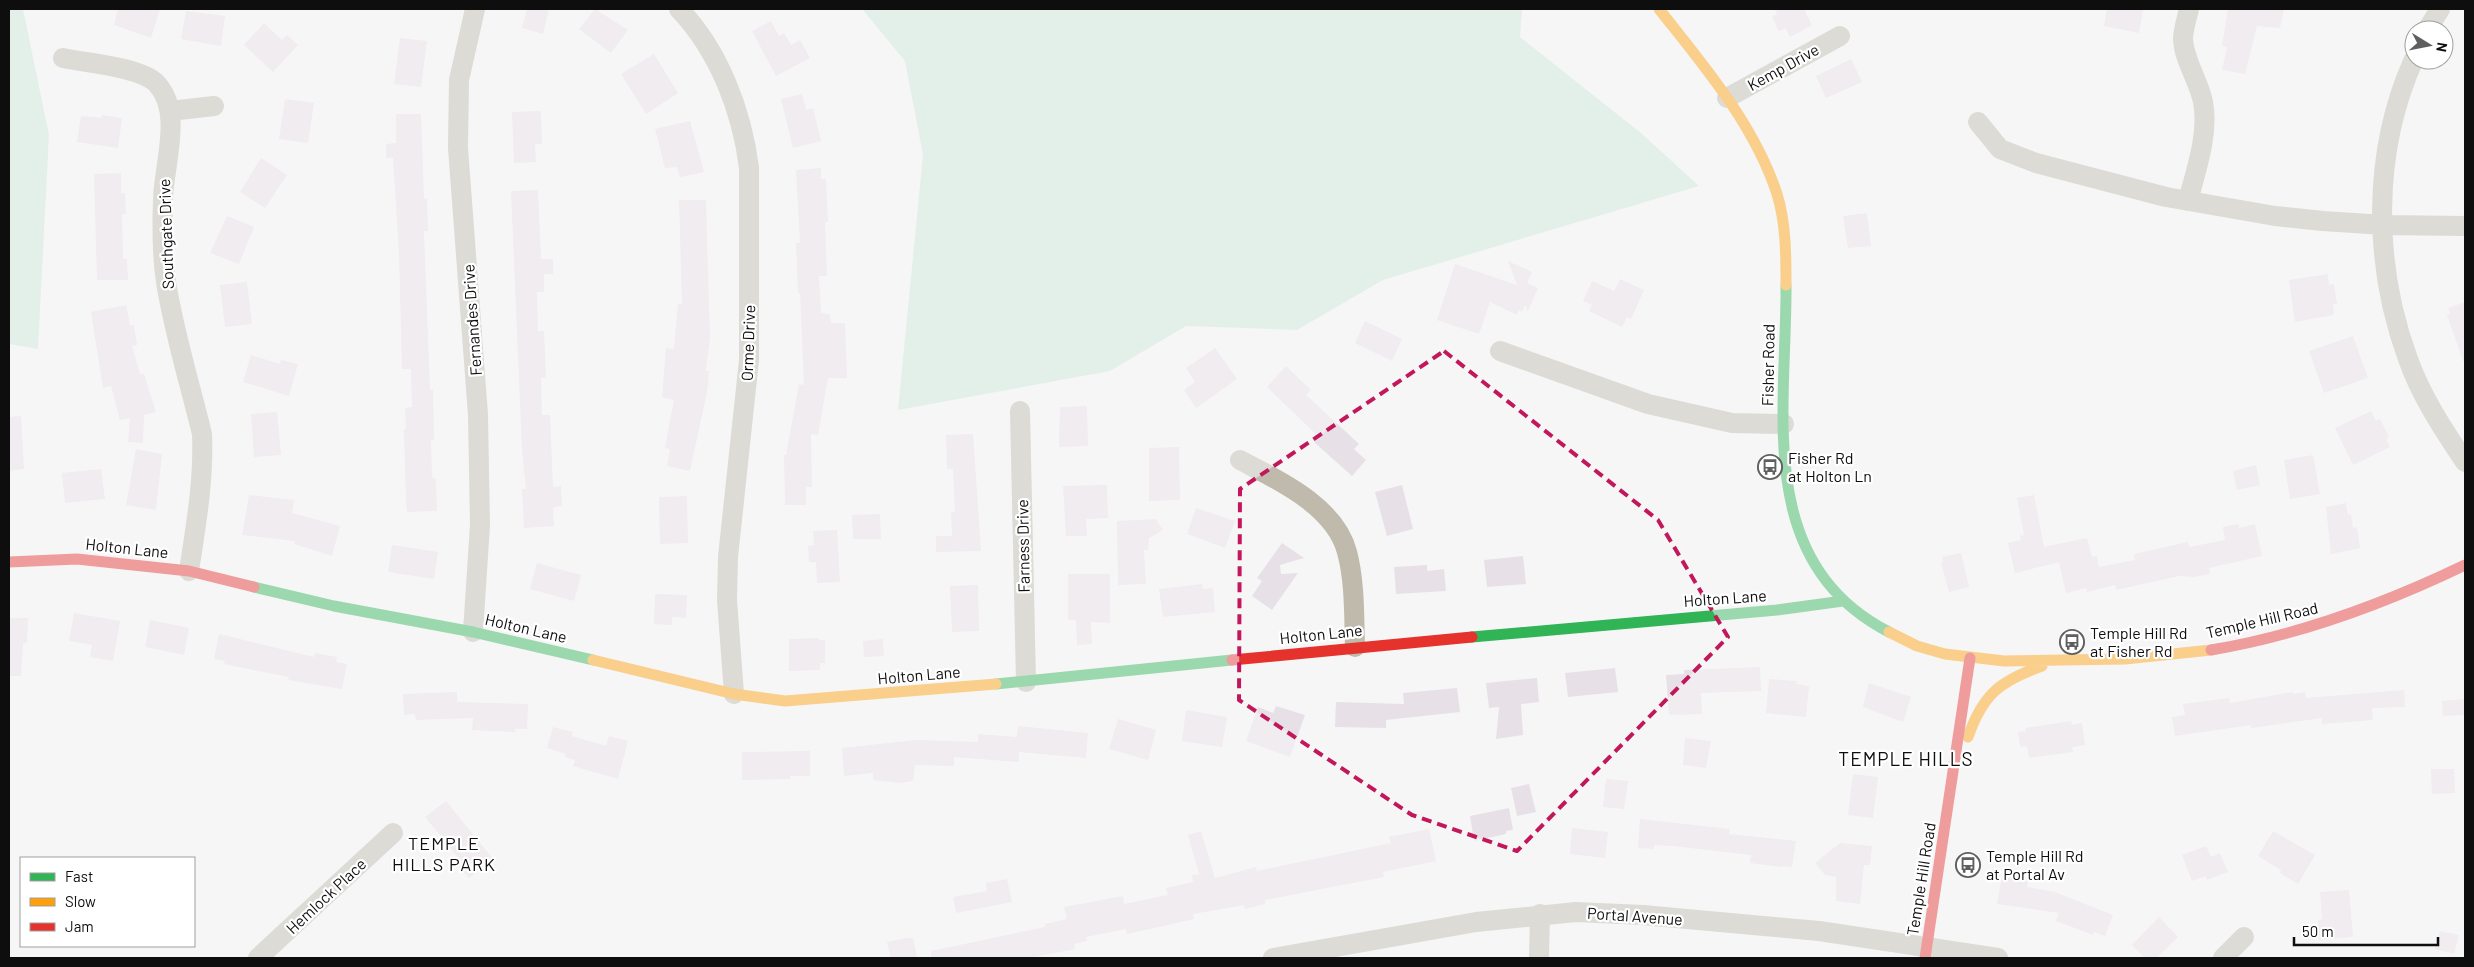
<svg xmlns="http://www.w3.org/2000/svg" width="2474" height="967" font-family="Barlow,sans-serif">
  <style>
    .green { fill: #cde8d9 }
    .building { fill: #e8e0e7 }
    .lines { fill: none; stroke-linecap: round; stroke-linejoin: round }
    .street { stroke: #bfbaac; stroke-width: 20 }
    .fast { stroke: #30b455; stroke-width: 11 }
    .slow { stroke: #ff9f0a; stroke-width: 11 }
    .jam { stroke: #e5322d; stroke-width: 11 }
    .marked { fill: none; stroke: #c2185b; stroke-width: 4; stroke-dasharray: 10 6; stroke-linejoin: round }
    .labels { text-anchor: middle; stroke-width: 4.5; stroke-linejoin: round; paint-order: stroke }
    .street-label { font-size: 16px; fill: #0e0e0f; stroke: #fff }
    .poi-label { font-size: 16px; fill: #0e0e0f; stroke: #fff; text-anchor: start }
    .neighbourhood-label { font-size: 18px; letter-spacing: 1px; fill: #0e0e0f; stroke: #fff }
    .quarter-label { font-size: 19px; letter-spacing: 1px; fill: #0e0e0f; stroke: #fff }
  </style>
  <rect width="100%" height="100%" fill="#f6f6f7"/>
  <path class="green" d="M9 9H23L49 135 38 349 9 344Z
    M862 9H1522L1520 37 1641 133 1699 186 1383 280 1297 330 1186 326 1110 371 898 410 923 155 905 61Z"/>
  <path class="building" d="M118 9H160L151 38 114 25Z
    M527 9H549L543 34 522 28Z
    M595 9 628 30 611 53 579 29Z
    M1775 9H1804L1812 25 1790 37 1785 28 1779 31 1772 17 1777 14Z
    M2107 9H2143L2139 33 2104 26Z
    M2228 9H2284L2280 28 2257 26 2245 74 2222 70 2227 47 2222 46Z
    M186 11 225 16 221 46 181 39Z
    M771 21 779 36 784 33 791 45 800 40 810 58 776 76 752 31Z
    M264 23 282 40 287 35 298 45 273 72 244 45Z
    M400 38 427 41 421 87 394 84Z
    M654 54 678 93 646 114 621 74Z
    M1851 59 1862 82 1826 98 1816 76Z
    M802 94 806 110 813 108 821 141 793 148 781 99Z
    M285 99 314 103 308 143 279 139Z
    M541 111 542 144H535L536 162 514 163 512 112Z
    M396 114H421L424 199 427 198 428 231H424L430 390H433L434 440H431L432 477 436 479 437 511 407 512 406 502 404 429H406L405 408 412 407 411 369H402L399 253 393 158H386V144L396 143Z
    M102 115 122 118 118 148 77 142 81 116 102 118Z
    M690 121 704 172 680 177 677 167 665 168 655 129Z
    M261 158 287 175 265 208 240 192Z
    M821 168V179H826L828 222H825L827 276H819L821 313 830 314 831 323H845L847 378H828L818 435 811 434 812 487H806V505H785L784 455H786L799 384 804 385 800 293H798L796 243H800L796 170Z
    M121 173V193H125L126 214H122L123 259H127L128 280H97L94 174Z
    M538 190 541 259H553V274H544V292H537L538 331H544L546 377 541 378 542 415H550L553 487 561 486 562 506 554 507 553 509 554 526 524 528 522 489H526L522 450 511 191Z
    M679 200H706L710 338 706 371H709L707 392 690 471 667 466 670 449 665 448 674 400 662 397 666 348 674 349 678 304H682Z
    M1867 213 1871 246 1848 248 1843 216Z
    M227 216 254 227 239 264 210 253Z
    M1508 261 1532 272 1527 283 1538 288 1528 311 1525 305 1522 312 1519 310 1517 315 1490 302 1479 334 1437 320 1455 264 1517 285Z
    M2328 274 2329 285 2334 284 2337 304H2333L2334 315 2295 322 2289 280Z
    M1620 279 1644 290 1631 319 1627 317 1622 327 1589 311 1592 305 1583 301 1592 281 1614 291Z
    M247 282 252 324 225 327 220 285Z
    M2465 302V361H2463L2447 315 2450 314 2448 308Z
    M126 305 130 325H134L137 345 132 346 140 374H144L156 412 144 415 143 443 128 442 130 418 120 420 111 386 103 388 91 312Z
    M1365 321 1402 339 1392 361 1355 343Z
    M2353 336 2368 378 2324 393 2309 351Z
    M1215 348 1237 379 1196 408 1184 390 1195 382 1186 368Z
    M251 355 280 364 281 360 298 364 289 396 243 382Z
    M1286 366 1311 390 1306 395 1359 444 1354 449 1366 460 1352 476 1314 442 1319 437 1267 387Z
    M1087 406 1088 446 1059 447 1060 407Z
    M2371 411 2376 421 2380 419 2389 437 2386 439 2390 447 2353 465 2335 428Z
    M277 412 281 455 254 457 251 414Z
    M21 416 24 469 9 471V417Z
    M973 434 981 551 936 552V536H952L951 512H955L953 469H947L946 435Z
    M1179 447 1180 500 1149 501V448Z
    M136 449 162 454 156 510 126 505Z
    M2313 455 2320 494 2290 499 2284 460Z
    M2256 465 2260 485 2237 490 2233 471Z
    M101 469 105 499 65 503 62 473Z
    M1107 485 1108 518 1086 519 1087 536H1066L1063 486Z
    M1402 485 1413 529 1387 536 1375 492Z
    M249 495 294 500 292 513 340 526 332 556 294 544 295 541 242 535Z
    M2034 495 2044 547 2087 538 2092 557 2097 556 2099 567 2135 560 2134 554 2188 542 2189 547 2225 540 2223 527 2238 524 2239 528 2255 524 2262 556 2209 568 2210 574 2194 577 2179 576 2116 590 2115 585 2087 592 2086 588 2066 593 2059 562 2015 573 2008 543 2021 540 2020 536 2024 535 2017 498Z
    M687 496 688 543 660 544 659 497Z
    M2346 503 2348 515 2351 514 2353 528 2357 527 2360 548 2331 554 2326 507Z
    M1196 508 1235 521 1225 548 1187 534Z
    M880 514 881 539H853L852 515Z
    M1156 519 1163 530 1149 538 1148 550H1144L1146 584 1118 585 1117 521Z
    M837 530 840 582 817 583 816 562H809L808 546 814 545 813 531Z
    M1282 543 1304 558 1280 565 1281 574 1298 573 1272 610 1252 596 1262 581 1257 578Z
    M392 545 438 552 434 579 388 572Z
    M1961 553 1969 587 1949 592 1941 563 1943 562 1942 557Z
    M1523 556 1526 584 1487 587 1484 560Z
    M537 563 581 575 574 601 530 589Z
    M1427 565V571L1444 569 1446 591 1396 594 1394 567Z
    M1068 574H1110V623L1091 622 1092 644 1077 645 1076 620H1068Z
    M1202 584 1203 589 1213 588 1215 612 1163 617 1159 589Z
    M978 585 979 631 952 632 950 586Z
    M655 594 687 595 686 618 672 617V625L654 624Z
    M74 613 120 621 113 661 90 657 92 645 69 641Z
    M9 618H28L27 643H23L21 676H9Z
    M150 620 189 628 184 655 145 647Z
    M219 634 314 657 315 653 337 657 336 662 347 664 342 689 288 680 289 677 224 664 225 661 214 659Z
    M819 638V640H825V663H820V670L789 671V639Z
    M883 639 884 656 864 657 863 641Z
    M1760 667 1761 691 1701 693 1702 714 1669 715 1666 675 1684 674V670Z
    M1615 668 1618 692 1568 697 1565 673Z
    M1537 678 1539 702 1521 704 1523 735 1496 739 1499 707 1489 708 1486 683Z
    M1769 679 1797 681 1796 684 1809 686 1806 717 1766 713Z
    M1869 683 1911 697 1903 722 1863 707Z
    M1457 688 1460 712 1386 720V728L1335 727 1336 702 1404 704 1403 693Z
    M2404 690 2405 707 2372 708 2373 720 2322 724V718L2251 728V725L2175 736 2172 717 2185 715 2183 704 2229 698 2230 703 2293 692V694L2305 692 2306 698Z
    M457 692V702L528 704 527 729H515V732L472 730 473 718 416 720 415 714 404 715 403 694Z
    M2465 699V715L2443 716 2442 701Z
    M1276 706 1305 715 1290 757 1246 741 1258 707 1273 713Z
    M1186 710 1227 717 1222 747 1182 741Z
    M1118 719 1156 730 1148 760 1109 749Z
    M2071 721 2072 725 2082 723 2085 745 2072 747 2073 752 2029 758 2027 746 2020 747 2018 732 2026 731 2025 728Z
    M1018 726 1088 733 1086 758 1019 752V762L954 757V766L915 765 913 781 899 783 873 780V773L844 776 842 748 916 740 978 742V734L1017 737Z
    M553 727 573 732 572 736 606 746 609 736 628 741 618 779 573 766 575 760 565 757 566 754 547 748Z
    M1685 738 1711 741 1706 768 1683 765Z
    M810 751V776H790V779L742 780V752Z
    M2431 769H2454L2455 793 2432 794Z
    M1853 774 1878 777 1873 818 1848 815Z
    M1606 779 1628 781 1624 809 1603 807Z
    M1529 784 1536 812 1517 816 1511 788Z
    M446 801 493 859 469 878 456 863 460 860 425 817Z
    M1509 808 1513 830 1506 831V834L1474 841 1470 816Z
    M1640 819 1730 829 1729 834 1796 841 1792 867 1782 866V867L1750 863 1751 855 1673 846 1654 845V849L1638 848Z
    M1572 828 1608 832 1605 858 1570 854Z
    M1429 829 1436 861 1383 872 1384 877 1265 900V904L1245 909 1244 905 1193 914 1194 919 1150 929 1127 934 1126 929 1086 937 1087 941 1074 944 1075 949 1029 958H931V951L1045 927V924L1067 919 1064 907 1123 896 1124 904 1168 895 1166 888 1193 882 1192 875 1199 874 1188 835 1201 831 1215 878 1256 867 1257 871 1391 843 1389 837Z
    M2273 831 2315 855 2298 884 2280 873 2281 870 2258 856Z
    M1840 843 1872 846 1870 865H1864L1860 904 1836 901V877L1825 875 1815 863Z
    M2206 846 2211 857 2220 853 2228 872 2207 880 2206 876 2192 881 2182 855Z
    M2002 876 2028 881 2027 887 2055 892 2113 915 2105 936 2094 932 2093 935 2056 921 2059 913 1997 904Z
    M1007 879 1012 902 956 913 953 897 987 891 986 883Z
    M2349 890 2353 937 2319 940 2318 920 2322 919 2320 892Z
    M2159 917 2178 937 2157 958H2145L2132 945Z
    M2440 931 2459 935 2454 954 2435 949Z
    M906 938H913L917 958H891L887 942Z"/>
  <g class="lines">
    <path class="street" d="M679 9C719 51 742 111 749 168V360L728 557 727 600 734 694
      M2427 30 2440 9
      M63 58C86 63 142 67 157 84 183 112 164 164 163 199 162 226 162 255 166 282 174 333 190 384 202 434 204 480 196 525 189 571
      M2414 59C2372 152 2373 264 2408 359 2421 396 2443 429 2465 462
      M1727 98 1840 36
      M170 111 214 106
      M1978 122 2000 149 2036 163 2166 197 2275 216 2323 221 2384 225 2465 226
      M2188 201C2196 170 2209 134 2203 102 2199 81 2184 61 2183 39 2183 30 2187 18 2189 9
      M1500 351 1648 404 1732 423 1784 424
      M1020 411 1026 682
      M1240 460C1278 480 1335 506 1347 552 1355 582 1354 616 1355 647
      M473 632 480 525 478 415 458 148 459 80 475 9
      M258 958 393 833
      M1273 958 1476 922 1576 912 1643 915 1819 931 1998 958
      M1539 958 1540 914
      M2223 958 2244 937"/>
    <path class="fast" d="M1786 285C1787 410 1753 562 1889 632
      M254 587 334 606 473 632 593 660
      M1472 637 1777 610 1843 601
      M996 684 1232 660"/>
    <path class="slow" d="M1659 9C1704 66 1754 124 1777 194 1786 223 1786 255 1786 285
      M1889 632 1917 646 1945 654 2004 661 2125 659 2211 650
      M593 660 734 694 785 701 996 684
      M1968 737C1983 694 2000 681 2042 666"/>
    <path class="jam" d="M9 562 77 559 189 571 254 587
      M2211 650C2301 635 2384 604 2465 565
      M1232 660 1472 637
      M1925 958 1970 658"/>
  </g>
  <path d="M0 0H2474V967H0ZM1444 351 1658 520 1728 637 1517 851 1412 815 1239 700 1240 489Z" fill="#f6f6f7" fill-opacity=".55" fill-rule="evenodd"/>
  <path class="marked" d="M1444 351 1658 520 1728 637 1517 851 1412 815 1239 700 1240 489Z"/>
  <defs>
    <symbol id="bus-ring" viewBox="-11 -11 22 22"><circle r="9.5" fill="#fff" stroke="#5f5f60" stroke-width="1.5"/><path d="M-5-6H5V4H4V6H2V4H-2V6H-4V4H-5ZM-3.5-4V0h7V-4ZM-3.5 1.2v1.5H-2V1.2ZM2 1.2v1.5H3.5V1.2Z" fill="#5f5f60"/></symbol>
  </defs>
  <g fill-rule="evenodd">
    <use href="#bus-ring" x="1756" y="453" width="28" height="28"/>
    <use href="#bus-ring" x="2058" y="628" width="28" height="28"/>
    <use href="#bus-ring" x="1954" y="851" width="28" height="28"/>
  </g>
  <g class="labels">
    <g class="street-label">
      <text transform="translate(1783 67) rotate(-29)" y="6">Kemp Drive</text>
      <text transform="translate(166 234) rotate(-92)" y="6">Southgate Drive</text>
      <text transform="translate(472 320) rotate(-94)" y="6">Fernandes Drive</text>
      <text transform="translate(748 343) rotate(-88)" y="6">Orme Drive</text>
      <text transform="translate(1768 365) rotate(-89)" y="6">Fisher Road</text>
      <text transform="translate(1023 546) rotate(-91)" y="6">Farness Drive</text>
      <text transform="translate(127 548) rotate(6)" y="6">Holton Lane</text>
      <text transform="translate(1725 598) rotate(-4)" y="6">Holton Lane</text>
      <text transform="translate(2262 620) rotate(-13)" y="6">Temple Hill Road</text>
      <text transform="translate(526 628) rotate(13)" y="6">Holton Lane</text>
      <text transform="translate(1321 634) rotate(-6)" y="6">Holton Lane</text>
      <text transform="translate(919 675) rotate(-5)" y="6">Holton Lane</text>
      <text transform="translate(1921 879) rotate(-81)" y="6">Temple Hill Road</text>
      <text transform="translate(326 896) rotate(-43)" y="6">Hemlock Place</text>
      <text transform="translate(1635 916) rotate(4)" y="6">Portal Avenue</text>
    </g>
    <g class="poi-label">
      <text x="1788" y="464">Fisher Rd<tspan x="1788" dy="18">at Holton Ln</tspan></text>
      <text x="2090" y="639">Temple Hill Rd<tspan x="2090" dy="18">at Fisher Rd</tspan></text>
      <text x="1986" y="862">Temple Hill Rd<tspan x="1986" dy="18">at Portal Av</tspan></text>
    </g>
    <g class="neighbourhood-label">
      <text x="444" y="850">TEMPLE<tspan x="444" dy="21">HILLS PARK</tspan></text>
    </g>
    <g class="quarter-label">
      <text x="1906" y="766">TEMPLE HILLS</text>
    </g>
  </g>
  <rect width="2474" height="967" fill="none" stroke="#0e0e0f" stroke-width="20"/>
  <rect x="20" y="857" width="175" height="90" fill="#ffffff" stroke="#9f9f9f"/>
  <rect x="30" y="873" width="25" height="8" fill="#30b455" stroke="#9f9f9f"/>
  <text x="65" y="882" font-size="15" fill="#0e0e0f">Fast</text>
  <rect x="30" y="898" width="25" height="8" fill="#ff9f0a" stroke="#9f9f9f"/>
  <text x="65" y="907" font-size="15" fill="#0e0e0f">Slow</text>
  <rect x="30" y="923" width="25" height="8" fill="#e5322d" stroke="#9f9f9f"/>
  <text x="65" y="932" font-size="15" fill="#0e0e0f">Jam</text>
  <g transform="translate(2429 45) rotate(100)"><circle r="24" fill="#ffffff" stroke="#9f9f9f"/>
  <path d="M0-4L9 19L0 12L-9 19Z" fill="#5f5f60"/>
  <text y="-8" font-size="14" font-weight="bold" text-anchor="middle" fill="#0e0e0f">N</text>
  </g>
  <path d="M2294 937v8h144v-8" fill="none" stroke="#0e0e0f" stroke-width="2.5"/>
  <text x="2302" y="937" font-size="15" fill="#0e0e0f" stroke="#ffffff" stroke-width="4" paint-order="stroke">50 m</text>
</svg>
